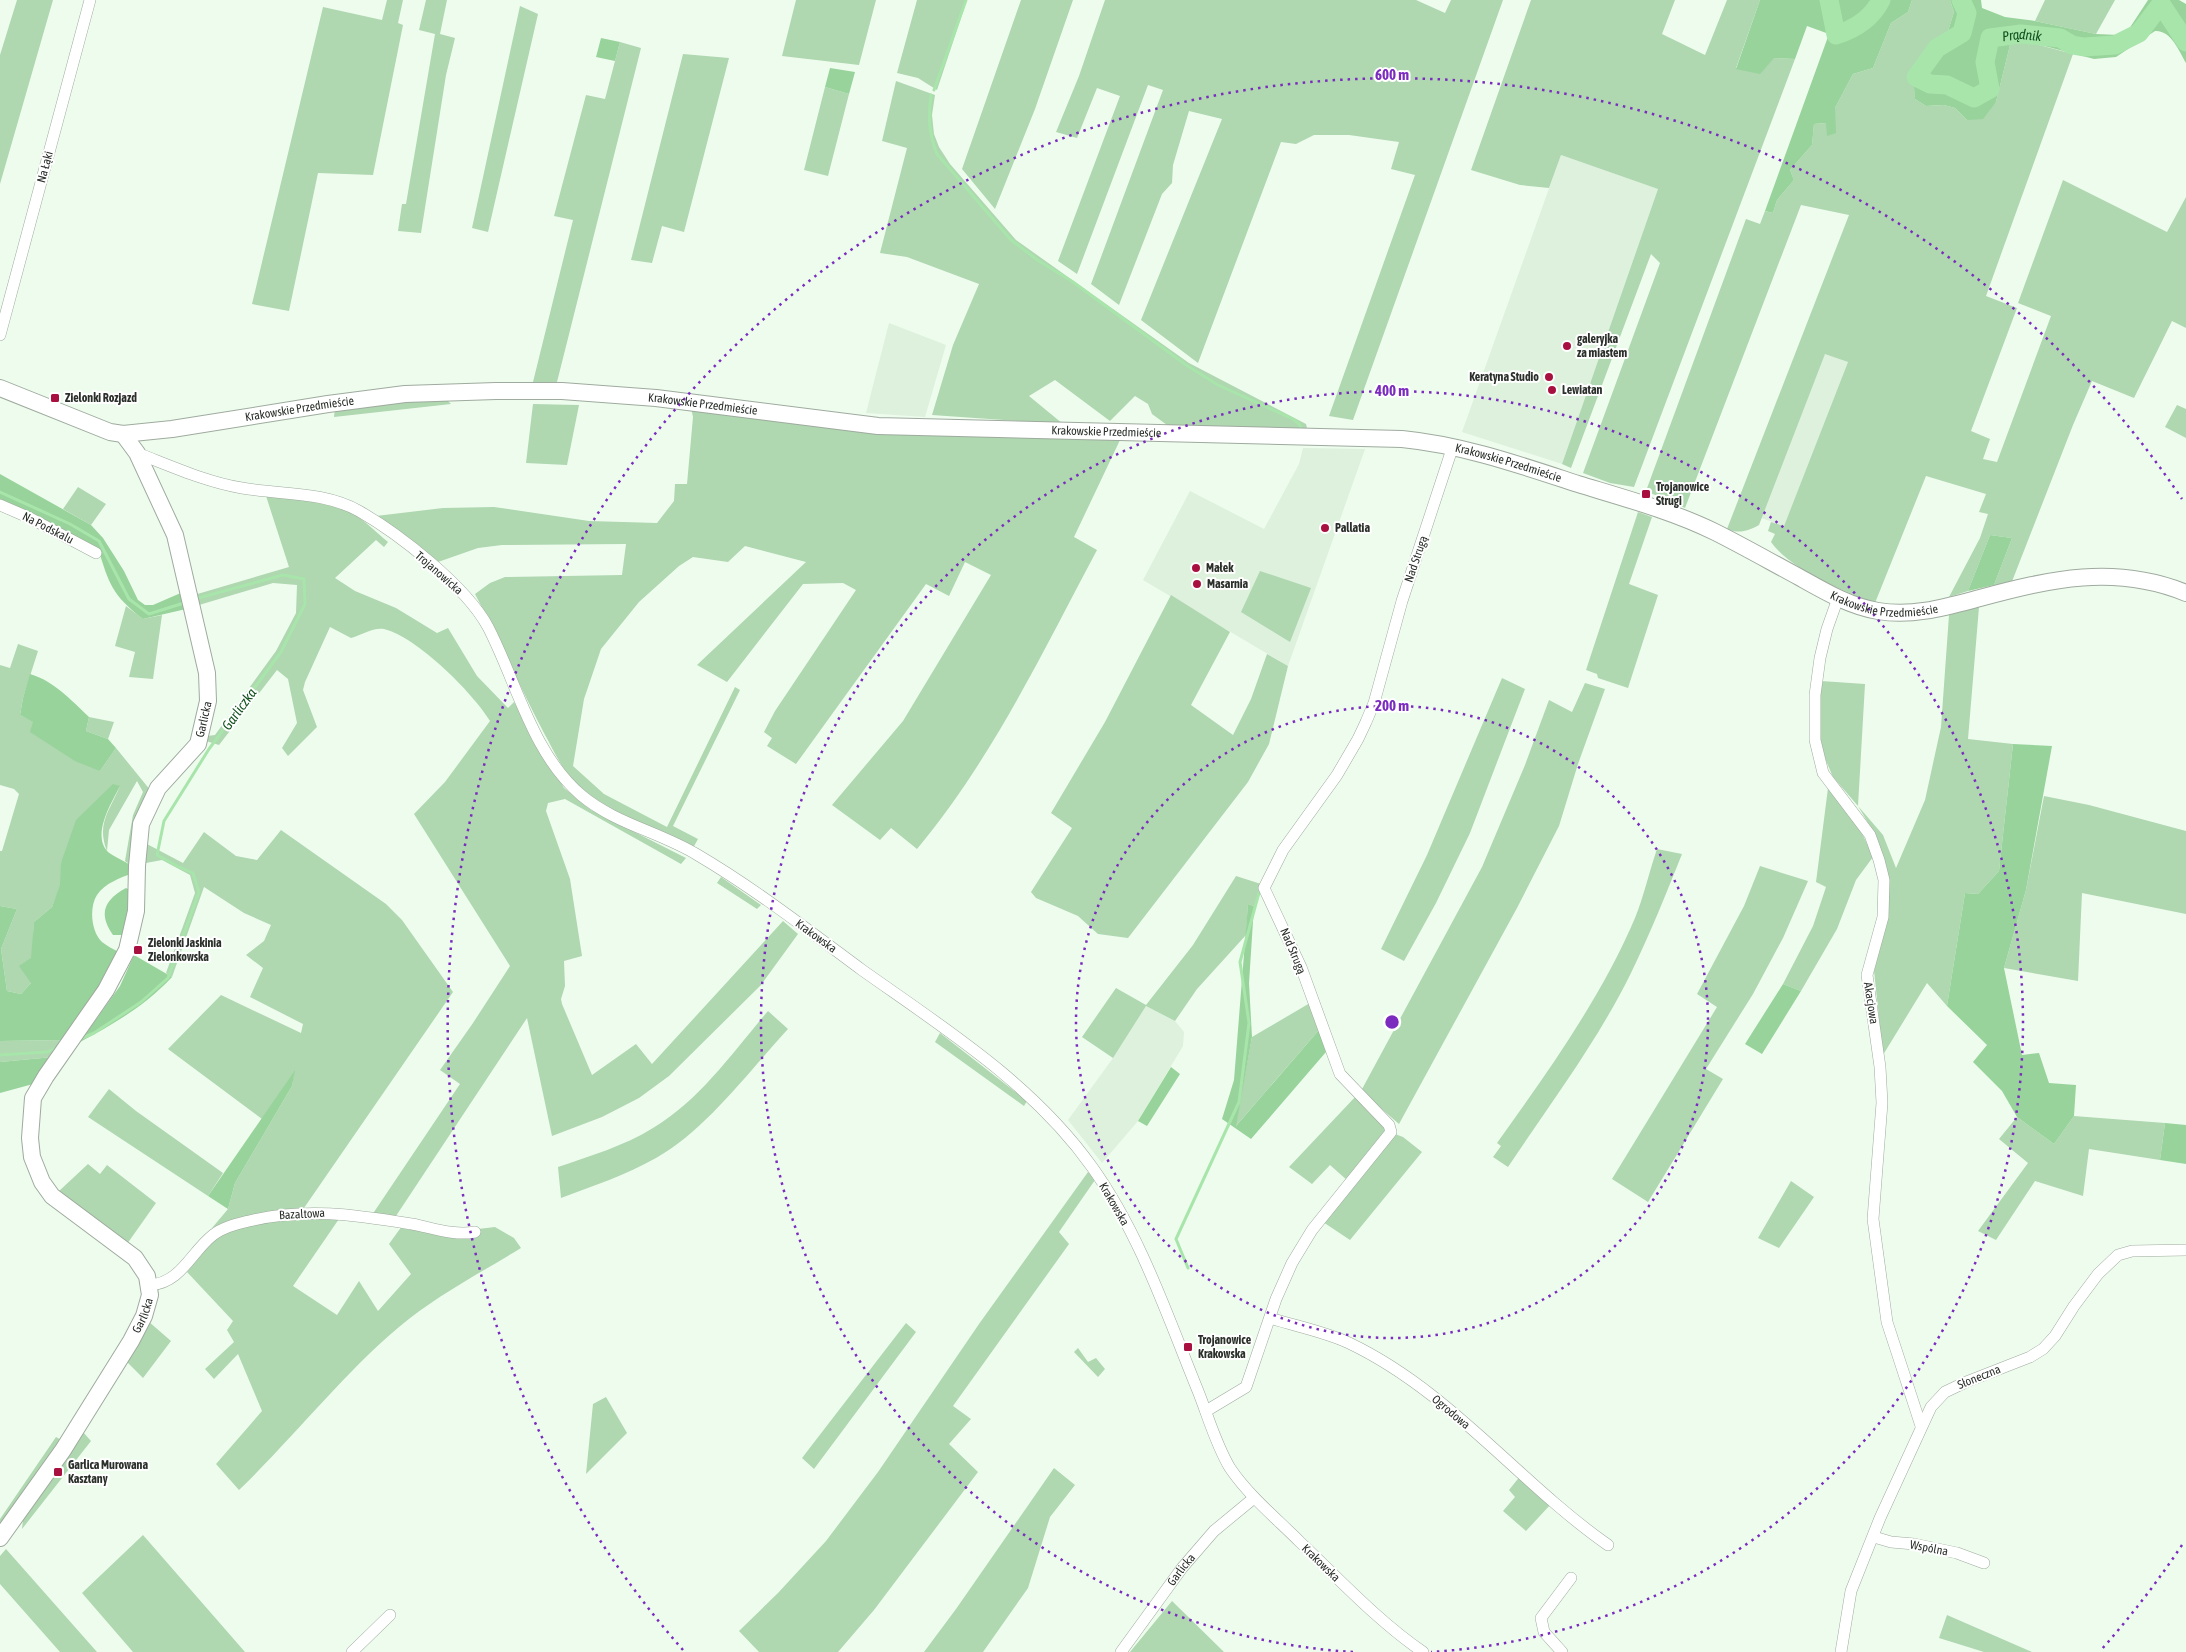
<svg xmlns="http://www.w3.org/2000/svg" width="2186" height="1652" font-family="'Asap Condensed',sans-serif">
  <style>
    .built { fill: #ddf1dd }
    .green { fill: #afd7b0 }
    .forest { fill: #97d39a }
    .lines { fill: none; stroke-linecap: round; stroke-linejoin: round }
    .stream { stroke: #a8e5ab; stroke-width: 3 }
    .river { stroke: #a8e5ab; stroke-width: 19 }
    .street-casing { stroke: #9eab9e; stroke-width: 12 }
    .secondary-casing { stroke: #9eab9e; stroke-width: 18 }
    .street { stroke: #fff; stroke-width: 11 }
    .secondary { stroke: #fff; stroke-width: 16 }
    .ring { fill: none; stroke: #7b2cbf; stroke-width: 2.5; stroke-dasharray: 2.5 5 }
    .poi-dot { fill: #a8113f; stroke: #fff; stroke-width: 2 }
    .labels { text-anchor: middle; stroke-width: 4; stroke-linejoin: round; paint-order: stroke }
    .street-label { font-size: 12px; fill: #2b302b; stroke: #fff }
    .poi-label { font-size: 12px; font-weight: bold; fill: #2b302b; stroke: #fff; text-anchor: start }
    .water-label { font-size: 14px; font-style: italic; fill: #10511c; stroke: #fff }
    .centre { fill: #7b2cbf; stroke: #fff; stroke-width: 2.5 }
    .ring-label { font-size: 15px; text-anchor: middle; font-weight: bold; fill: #7b2cbf; stroke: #fff; stroke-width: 4; stroke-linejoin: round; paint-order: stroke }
  </style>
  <rect width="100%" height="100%" fill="#eefcee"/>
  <path class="built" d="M1561 155 1658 189 1562 464 1462 432Z
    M889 323 946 345 925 417 866 413Z
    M1825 353 1848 362 1784 526 1761 518Z
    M1303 448 1365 449 1288 666 1143 580 1190 491 1264 529 1299 464Z
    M1146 1006 1175 1021 1184 1032 1183 1046 1138 1121 1102 1163 1068 1120 1113 1058Z"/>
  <path class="green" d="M17 0H53L0 184V55Z
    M387 0H403L398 23 403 25 373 175 318 173 289 311 252 304 323 7 382 20Z
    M426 0H447L440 34 455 38 446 75 421 233 398 231 402 204H406L435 34 419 30Z
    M796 0H876L859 65 782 56Z
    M917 0H967L937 90 918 78 897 73Z
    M1021 0H1073L1035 109 995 209 962 169Z
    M1105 0H1416L1445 13 1451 0H1503L1353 420 1329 416 1415 175 1391 169 1399 142 1349 135H1314L1296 144 1281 142 1198 363 1141 320 1222 119 1189 111 1173 165 1172 183 1162 194 1119 305 1091 284 1163 90 1148 85 1077 274 1058 261 1120 96 1097 88 1077 138 1056 132 1079 76Z
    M1531 0H1675L1662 34 1705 55 1727 0H1760L1736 68 1774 58 1795 59 1634 487 1610 483 1583 473 1660 263 1651 254 1571 468 1562 464 1658 189 1561 155 1549 188 1520 185 1471 170Z
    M1912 0H1950L1954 12 1948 31 1926 46 1914 73 1915 99 1926 106 1944 105 1955 108 1967 120 1996 102 2010 45 2021 40 2073 54 1986 296 2017 308 1971 431 1990 439 1983 459 1997 462 2051 316 2018 303 2063 180 2167 232 2186 197V328L2172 321 2134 398 2092 381 2073 425 2011 584 1994 585 2012 538 1990 535 1968 591 1949 597 1980 538 1988 514 1979 512 1986 494 1926 476 1875 603C1843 591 1791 570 1771 542L1775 534 1768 531 1771 522 1784 526 1848 362 1825 354 1759 525C1748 531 1739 534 1727 529L1849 215 1801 205 1685 508 1646 491 1746 219 1760 224 1765 211 1773 213 1777 200 1794 180 1790 170 1812 145 1814 124 1826 123 1835 133V108L1853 74 1873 68 1891 23 1908 12Z
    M2045 0H2115L2096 34 2035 21Z
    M520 6 538 14 488 232 472 228Z
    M620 42 641 48 557 382H533L573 220 554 216 586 95 605 99Z
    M683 54 729 58 684 232 662 226 652 263 631 260Z
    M896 81 935 95 932 115 934 134 939 147 950 164 1016 240 1189 363 1306 424 1307 428 1304 429 1167 425 1152 414 1148 404 1135 396 1110 421 1055 380 1029 396 1063 424 932 415 953 345 979 284 907 257 880 253 907 148 882 141Z
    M825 87 849 94 828 176 804 170Z
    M444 397 451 404 334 417 335 408Z
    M533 404 579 405 567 465 526 463Z
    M2177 405 2186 409V438L2165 427Z
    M691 408 1120 440 1074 537 1097 550C1042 653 992 759 917 849L891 828 880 840 832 805 903 721 991 575 965 562 949 596 926 584 796 764 767 746 772 738 764 732 775 711 856 590 843 583 803 584 727 682 697 665 806 562 745 546 728 562 693 557 679 566 639 602 601 649 584 699 573 766 604 794 667 827 735 687 740 690 673 826 698 839 693 848C653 829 605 813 574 781 561 768 553 749 544 733 520 687 499 639 475 594L490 583 505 577 622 575 626 544 502 545 478 548 438 562 376 516 443 508 494 507 589 521 657 523 674 501 675 484H687L693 417Z
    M78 487 106 504 91 525 63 509Z
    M266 496C295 499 325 499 351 512 364 520 376 532 388 542L384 547 376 540 335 578 355 591 396 608 437 633 448 628 477 676 508 708 514 702 564 788 591 810 686 858 681 864 565 799 548 803 546 811 570 879 582 956 564 961 565 986 561 999 562 1004 592 1075 636 1044 652 1064 783 921 798 934 761 985 669 1076 639 1098 602 1117 552 1136 527 1018 394 1219 372 1215 460 1084 440 1070 473 1023 510 966 414 814 445 782 490 721C473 693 417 637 384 629 374 627 361 635 351 638L330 627 305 682 303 690 317 727 288 756 282 748 297 723 288 679 277 670 219 745 206 741 207 736 215 735 276 651 296 613 297 585 273 583 199 605 194 595 289 567Z
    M1638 512 1652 517 1629 584 1658 595 1628 688 1598 678 1597 674 1586 670Z
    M1260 571 1311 588 1290 642 1241 612Z
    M1171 595 1230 632 1191 705 1233 735 1251 699 1267 654 1288 666 1269 744 1248 782 1128 938 1098 934 1078 916 1036 898 1031 892 1072 828 1051 813 1105 722Z
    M126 606 143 619 162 615 153 679 129 677 135 652 115 646Z
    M1979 607 1968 739 2013 744 1999 871 1978 894 1965 893 1947 1006 1927 983 1883 1055 1874 971 1889 914 1887 868 1877 838 1858 806 1833 777 1824 756 1821 742V681L1865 684 1858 806 1883 835 1896 868 1925 800 1941 727 1949 615Z
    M18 644 38 651 23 698 20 715 34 722 100 771 116 748 151 791 132 866 125 861 133 815 143 792 137 781 109 830 107 851C96 824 110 810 120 786L61 863V885L52 907 34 922 31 983 21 994 7 991 1 949 17 909 0 906V851H2L19 794 14 789 0 785V665L10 668Z
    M1502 678 1525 689 1470 833 1436 903 1404 961 1381 949 1427 855Z
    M1585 683 1605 689 1578 764 1559 826 1517 908 1399 1124 1361 1091 1482 867 1525 765 1549 700 1572 712Z
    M89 717 114 722 108 739 86 731Z
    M1828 788 1855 818 1873 857 1856 880 1837 929 1801 991 1783 984 1813 926 1826 887 1816 882Z
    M2044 796 2089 805 2186 831V914L2082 893 2078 981 2004 968 2026 890Z
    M281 830 386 904 402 920 453 992 304 1208 251 1215 212 1228 228 1209 235 1183 292 1086 294 1072 262 1119 168 1049 221 995 301 1033 303 1024 250 997 263 968 246 955 264 941 271 925 244 913 204 887 172 977 166 973 195 893 190 875 162 860 146 863 145 843 183 863 204 832 236 856 257 860Z
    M1657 849 1682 854C1666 894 1650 934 1631 973 1597 1042 1550 1104 1508 1167L1493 1157 1501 1146 1497 1143C1547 1073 1601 998 1635 918 1644 896 1649 872 1657 849Z
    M1760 866 1808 881 1783 938 1753 994 1706 1069 1723 1079 1648 1202 1612 1179 1717 1007 1697 994 1744 906Z
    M1236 876 1261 884 1262 890 1254 906 1248 904 1246 935 1197 989 1175 1021 1146 1006 1113 1058 1082 1037 1116 988 1146 1005 1193 945Z
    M721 877 761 905 757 909 717 883Z
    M1310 1003 1319 1030 1235 1127 1252 1037Z
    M768 1011 788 1029C749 1071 706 1130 656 1158 626 1175 593 1186 561 1198L558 1167C590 1156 624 1146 653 1128 700 1100 733 1052 768 1011Z
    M940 1033 1027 1101 1024 1106 935 1042Z
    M66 1040 53 1057 0 1062V1041Z
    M109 1089 136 1111 223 1173 208 1196 88 1117Z
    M1357 1095 1385 1126V1135L1348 1181 1330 1165 1312 1184 1289 1167Z
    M2074 1116 2165 1123 2160 1160 2089 1149 2083 1196 2035 1181 1996 1240 1978 1231 2028 1163 1999 1139 2017 1117 2054 1144Z
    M1395 1134 1403 1137 1422 1152 1350 1240 1323 1222Z
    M88 1164 100 1174 107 1165 156 1203 127 1244 58 1192Z
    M1088 1172 1095 1180 1059 1232 1069 1244 953 1406 971 1419 949 1444 978 1472 874 1610 838 1652H759L739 1631 778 1593 826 1541 878 1472 979 1324Z
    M1791 1181 1814 1197 1779 1248 1758 1238Z
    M341 1216 293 1286 337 1315 359 1281 378 1311 411 1274 389 1244 402 1226 478 1229 495 1227 514 1238 521 1248C480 1273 436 1296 399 1327 342 1375 294 1437 239 1490L216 1464 262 1411 238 1354 214 1379 205 1369 234 1342 227 1330 233 1321 187 1272 212 1239 225 1231 277 1218Z
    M148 1321 171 1341 143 1378 126 1361Z
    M906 1323 916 1332 814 1469 802 1458Z
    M1078 1348 1088 1362 1096 1358 1105 1369 1098 1377 1074 1352Z
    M606 1397 627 1433 586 1474 593 1404Z
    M83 1432 91 1441 22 1529 23 1520Z
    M56 1437 63 1441 0 1529V1519Z
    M1054 1468 1075 1485 1050 1517 1028 1588 983 1652H924L956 1609Z
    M1521 1475 1551 1504 1526 1531 1503 1511 1515 1497 1509 1490Z
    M143 1535 245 1652H133L82 1593Z
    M6 1549 97 1652H60L0 1584V1556Z
    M1172 1601 1224 1652H1130Z
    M1947 1615 2032 1652H1984L1939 1638Z"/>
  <path class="forest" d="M1760 0H1912L1908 12 1891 23 1873 68 1853 74 1835 108 1836 133 1827 136 1826 123 1814 124 1812 145 1790 170 1794 180 1777 200 1773 213 1765 211 1829 34 1807 26 1795 59 1774 58 1760 74 1736 69Z
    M1950 0H1981L1982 8 2005 17 2035 21 2096 34 2119 35 2129 29 2148 0H2179L2186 4V63C2179 51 2171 30 2155 31L2116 57 2094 59 2021 40 2010 45 1996 102 1983 119 1967 120 1955 108 1944 105 1926 106 1915 99 1913 73 1926 46 1948 31 1954 12Z
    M601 38 620 42 615 61 596 57Z
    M830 68 855 72 849 94 825 87Z
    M0 474 91 525 103 538 124 571 138 600 145 605H153L183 592 186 609 143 619C112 595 109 584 98 548L0 499Z
    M1990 535 2012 538 1994 585 1968 591Z
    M30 674C54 681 71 700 89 717L86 731 108 739 116 748 100 771 75 761 30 732 33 722 20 715 23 698Z
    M2013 744 2052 746 2026 890 2004 968 2022 1055 2039 1053 2049 1083 2076 1085 2074 1116 2054 1144 2017 1117 2002 1091 1973 1062 1987 1045 1947 1006 1965 893 1978 894 1999 871Z
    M113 784 120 786C112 802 91 835 108 852 114 857 125 861 132 866L133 873C120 878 105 883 97 895 89 907 91 932 102 942 107 946 113 949 119 952L109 975 66 1040 0 1041V906L17 909 1 949 7 991 21 994 31 983 19 966 31 958 34 922 52 907 60 885 61 863 76 820Z
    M126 888 132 891 125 935H113C98 914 104 900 126 888Z
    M1248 904 1254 906 1249 983 1252 1037 1236 1126 1319 1030 1326 1052 1251 1139 1222 1119 1234 1080Z
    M134 955 172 977C146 1005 114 1024 80 1042L120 986Z
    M1783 984 1801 991 1762 1054 1745 1044Z
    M53 1057 33 1084 0 1093V1062Z
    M1171 1067 1180 1074 1147 1126 1138 1121Z
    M295 1070 292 1086 235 1183 228 1209 208 1196Z
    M2165 1123 2186 1125V1164L2160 1160Z"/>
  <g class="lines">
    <path class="stream" d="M934 90 966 0
      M931 95C928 117 929 134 937 154L1011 240 1039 261 1073 282 1186 365 1218 385 1293 419 1299 424 1301 428
      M0 492 70 524 99 541 129 599 149 614 187 602
      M80 1039 94 1033 141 1002 168 978 199 892 193 873 177 866 157 855 164 821 209 749 281 652 305 604 304 579 283 575 195 599
      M0 1055 47 1052 58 1047
      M1188 1268 1176 1239 1239 1102 1249 1023 1240 962 1260 889"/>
    <g class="river">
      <path d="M1829 0 1836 35C1855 29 1872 18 1881 0"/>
      <path id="s1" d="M1961 0 1967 13 1962 33 1937 48 1916 77 1930 84 1947 85 1974 98 1990 89 1985 62 1990 38 2021 34 2060 38 2072 45 2084 47 2115 45 2139 33 2161 4 2186 42"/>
    </g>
    <defs>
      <g id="street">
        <path d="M0 335 90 0"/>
        <path d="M137 453C171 466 206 482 242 488 281 495 323 491 359 511 399 534 466 586 488 627 517 683 532 753 581 795 614 823 659 832 696 854 754 888 808 930 862 970 944 1028 1033 1084 1092 1167 1140 1234 1167 1315 1198 1391 1208 1416 1216 1445 1230 1468 1249 1496 1276 1518 1300 1542 1340 1580 1378 1621 1423 1652"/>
        <path d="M0 505 30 518 96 553"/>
        <path d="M1838 598 1827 629 1820 658 1815 695V740L1823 773 1870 835 1879 860 1884 880 1883 917 1867 975 1880 1067 1882 1103 1873 1219 1887 1322 1921 1426"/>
        <path d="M150 1285C181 1283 191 1252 213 1235 223 1227 237 1224 249 1221 306 1207 355 1215 412 1224 433 1228 454 1236 475 1232"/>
        <path d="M1270 1318C1295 1326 1326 1332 1349 1343 1450 1391 1518 1482 1608 1545"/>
        <path d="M1206 1411 1246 1387 1276 1299 1292 1263 1312 1230 1391 1132 1389 1125 1340 1074 1301 967 1264 888 1283 850 1337 775 1358 739 1366 722 1374 703 1402 601 1453 446"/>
        <path d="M1874 1537 1891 1542 1914 1544 1957 1553 1984 1563"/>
        <path d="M352 1652 390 1615"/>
        <path id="s2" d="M1121 1652 1182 1568 1214 1531 1254 1498"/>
        <path d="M1562 1652 1544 1632 1541 1618 1571 1578"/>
        <path d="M1841 1652 1851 1591 1880 1518 1931 1407 1945 1392 1966 1382 2030 1357 2043 1349 2055 1336 2074 1306 2098 1274 2118 1255 2132 1251 2186 1250"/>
      </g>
      <g id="secondary">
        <path id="s3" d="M0 388 110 432 123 434 172 429 328 404 405 394 496 391H562L656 398 878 426 1402 439C1463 445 1520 465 1578 484 1624 498 1672 511 1715 532 1743 546 1771 562 1799 577 1824 591 1849 606 1878 611 1913 617 1946 607 1980 598 2050 579 2115 564 2186 593"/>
        <path id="s4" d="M0 1538 63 1450 131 1341 144 1316 150 1295 147 1276 135 1258 52 1196 42 1182 32 1157 30 1138 33 1098 46 1076 106 990 127 950 136 911 137 866 141 824 158 788 198 744 208 701 207 673 175 535 137 453 123 434"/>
      </g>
    </defs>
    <use href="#street" class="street-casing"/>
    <use href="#secondary" class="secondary-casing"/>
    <use href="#street" class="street"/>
    <use href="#secondary" class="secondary"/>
  </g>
  <g class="ring">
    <circle cx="1392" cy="1022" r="316"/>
    <path d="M1353 1652A631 631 0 1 1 1431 1652"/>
    <path d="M2182 1545A947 947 0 0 1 2101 1650M683 1650A947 947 0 1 1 2182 499"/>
  </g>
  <g class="poi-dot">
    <circle cx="1567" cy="346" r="5"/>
    <circle cx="1549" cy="377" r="5"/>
    <circle cx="1552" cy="390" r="5"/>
    <rect x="50" y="393" width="10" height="10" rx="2.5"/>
    <rect x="1641" y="489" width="10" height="10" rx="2.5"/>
    <circle cx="1325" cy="528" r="5"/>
    <circle cx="1196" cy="568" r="5"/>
    <circle cx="1197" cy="584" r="5"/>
    <rect x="133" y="945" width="10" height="10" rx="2.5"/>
    <rect x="1183" y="1342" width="10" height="10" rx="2.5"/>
    <rect x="53" y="1467" width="10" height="10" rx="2.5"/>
  </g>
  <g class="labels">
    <g class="street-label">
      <text transform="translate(45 167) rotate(-75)" y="4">Na Łąki</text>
      <text dy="4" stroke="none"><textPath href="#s3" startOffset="715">Krakowskie Przedmieście</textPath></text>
      <text dy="4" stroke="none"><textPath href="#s3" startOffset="310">Krakowskie Przedmieście</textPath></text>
      <text dy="4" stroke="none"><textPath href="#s3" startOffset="1120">Krakowskie Przedmieście</textPath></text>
      <text dy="4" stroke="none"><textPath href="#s3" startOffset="1525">Krakowskie Przedmieście</textPath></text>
      <text transform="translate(48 528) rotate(27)" y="4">Na Podskalu</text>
      <text transform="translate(1416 559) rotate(-71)" y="4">Nad Strugą</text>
      <text transform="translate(439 573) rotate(41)" y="4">Trojanowicka</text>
      <text dy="4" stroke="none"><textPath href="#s3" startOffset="1930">Krakowskie Przedmieście</textPath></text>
      <text dy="4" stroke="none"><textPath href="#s4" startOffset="962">Garlicka</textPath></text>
      <text transform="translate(816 936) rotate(36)" y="4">Krakowska</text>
      <text transform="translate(1293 951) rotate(67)" y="4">Nad Strugą</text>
      <text transform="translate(1871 1003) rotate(81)" y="4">Akacjowa</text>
      <text transform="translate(1114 1204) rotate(60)" y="4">Krakowska</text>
      <text transform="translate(302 1214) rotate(-3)" y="4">Bazaltowa</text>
      <text dy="4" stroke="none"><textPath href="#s4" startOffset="265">Garlicka</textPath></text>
      <text transform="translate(1979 1377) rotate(-22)" y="4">Słoneczna</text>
      <text transform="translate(1451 1412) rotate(40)" y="4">Ogrodowa</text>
      <text transform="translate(1929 1548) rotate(11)" y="4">Wspólna</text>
      <text transform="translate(1321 1563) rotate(44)" y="4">Krakowska</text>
      <text dy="4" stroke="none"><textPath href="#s2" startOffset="102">Garlicka</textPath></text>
    </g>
    <g class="poi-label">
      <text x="1577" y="343">galeryjka<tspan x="1577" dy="14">za miastem</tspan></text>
      <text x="1539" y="381" text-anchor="end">Keratyna Studio</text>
      <text x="1562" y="394">Lewiatan</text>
      <text x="65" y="402">Zielonki Rozjazd</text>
      <text x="1656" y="491">Trojanowice<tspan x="1656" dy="14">Strugi</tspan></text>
      <text x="1335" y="532">Pallatia</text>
      <text x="1206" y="572">Małek</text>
      <text x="1207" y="588">Masarnia</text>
      <text x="148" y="947">Zielonki Jaskinia<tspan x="148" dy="14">Zielonkowska</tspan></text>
      <text x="1198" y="1344">Trojanowice<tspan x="1198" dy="14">Krakowska</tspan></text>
      <text x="68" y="1469">Garlica Murowana<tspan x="68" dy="14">Kasztany</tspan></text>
    </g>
    <g class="water-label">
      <text dy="5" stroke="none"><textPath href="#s1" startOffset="265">Prądnik</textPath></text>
      <text transform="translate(239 709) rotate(-54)" y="5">Garliczka</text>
    </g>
  </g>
  <circle cx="1392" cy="1022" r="8" class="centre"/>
  <g class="ring-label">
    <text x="1392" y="80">600 m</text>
    <text x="1392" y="396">400 m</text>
    <text x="1392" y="711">200 m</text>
  </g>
</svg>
